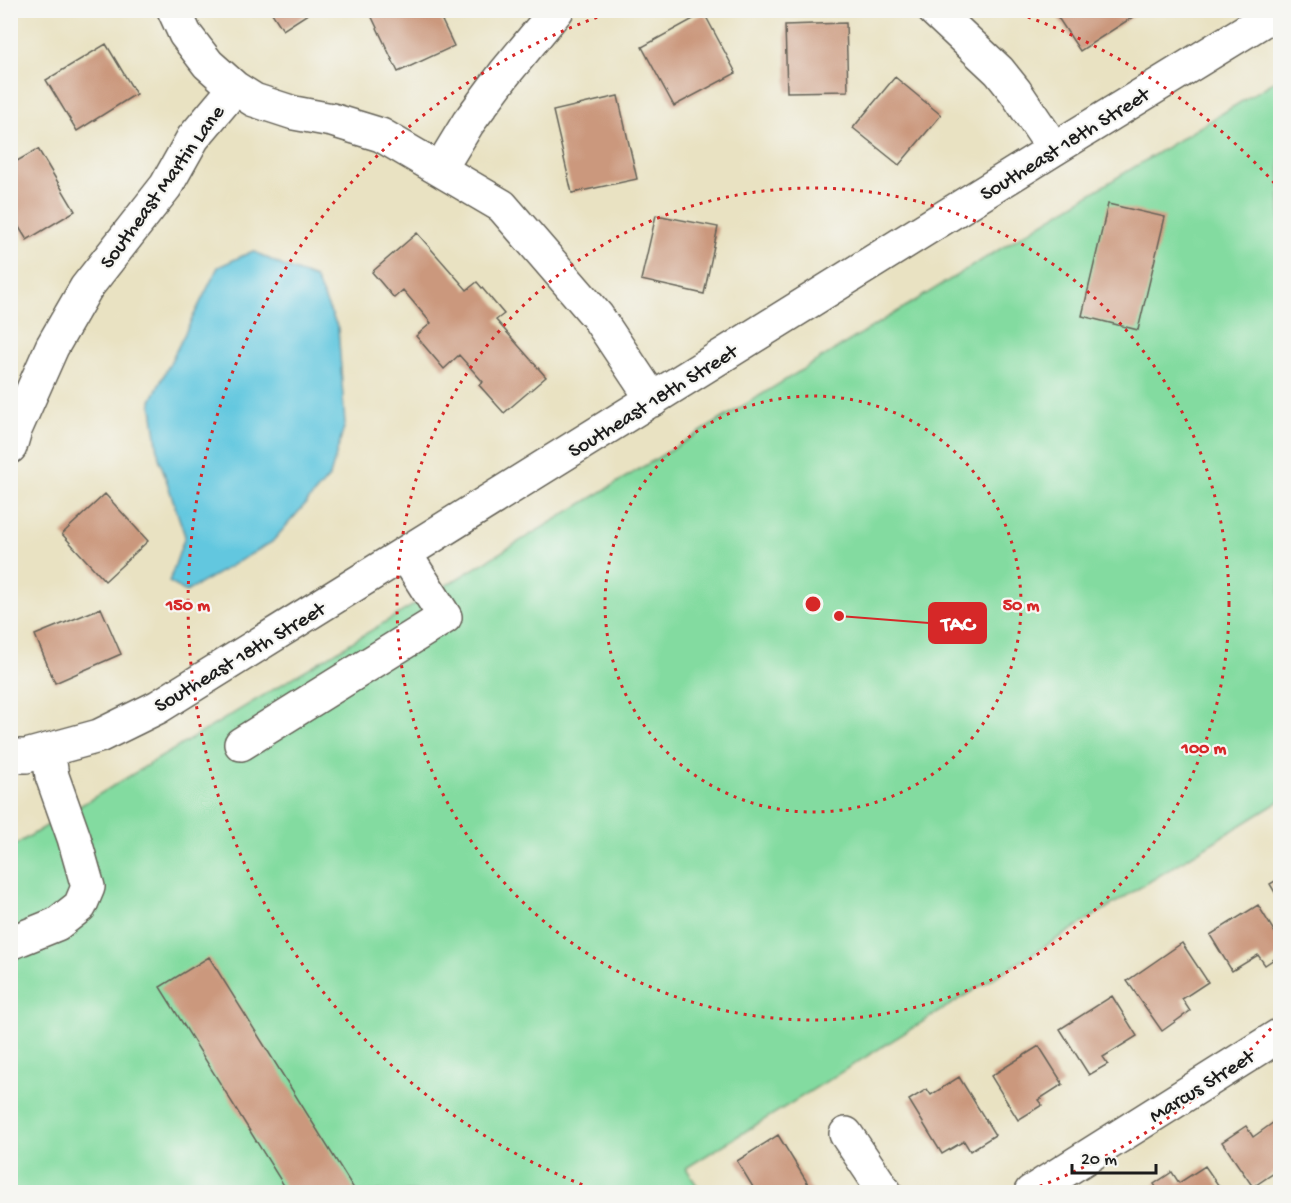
<svg xmlns="http://www.w3.org/2000/svg" width="1291" height="1203" font-family="'Gochi Hand',sans-serif">
  <style>
    .green { fill: #83dba0; stroke: #507c5e; stroke-width: 1.5 }
    .water { fill: #62c7df; stroke: #3f727e; stroke-width: 1.5 }
    .building { fill: #cb987d }
    .lines { fill: none; stroke-linecap: round; stroke-linejoin: round }
    .minor-casing { stroke: #646156; stroke-width: 36 }
    .minor { stroke: #fff; stroke-width: 33 }
    .ring { fill: none; stroke: #d62828; stroke-width: 3; stroke-dasharray: 3 6 }
    .labels { text-anchor: middle; stroke-width: 4.5; stroke-linejoin: round; paint-order: stroke }
    .street-label { font-size: 21px; fill: #1c1c1c; stroke: #f6f6f2 }
    .centre { fill: #d62828; stroke: #f6f6f2; stroke-width: 3 }
    .ring-label { font-size: 18px; text-anchor: middle; font-weight: bold; fill: #d62828; stroke: #f6f6f2; stroke-width: 4.5; stroke-linejoin: round; paint-order: stroke }
    .leader { fill: none; stroke: #d62828; stroke-width: 2 }
    .callout-dot { fill: #d62828; stroke: #f6f6f2; stroke-width: 2 }
    .callout { fill: #d62828; stroke: #d62828; stroke-width: 2 }
    .callout-label { font-size: 22px; text-anchor: middle; font-weight: bold; fill: #fff }
  </style>
  <rect width="100%" height="100%" fill="#f6f6f2"/>
  <filter id="ink" filterUnits="userSpaceOnUse"><feTurbulence type="fractalNoise" baseFrequency=".0167" numOctaves="2"/><feDisplacementMap in="SourceGraphic" scale="12" xChannelSelector="R" yChannelSelector="G"/><feConvolveMatrix kernelMatrix="1 2 1 2 8 2 1 2 1" color-interpolation-filters="sRGB"/></filter>
  <filter id="wash" filterUnits="userSpaceOnUse"><feTurbulence type="fractalNoise" baseFrequency=".008" numOctaves="4" result="noise"/><feDisplacementMap in="SourceGraphic" scale="24" xChannelSelector="R" yChannelSelector="G"/><feGaussianBlur stdDeviation="1.35" result="paint"/><feColorMatrix in="noise" values="0 0 0 0 0 0 0 0 0 0 0 0 0 0 0 0 0 1.4 0 .05"/><feComposite in="paint" operator="in"/></filter>
  <g filter="url(#wash)">
    <rect width="100%" height="100%" fill="#e9e2c2"/>
    <path class="green" d="M1280 78V801L686 1168 701 1192H11L10 848 656 459Z"/>
    <path class="water" d="M253 251 283 266 315 278 338 328 345 424 330 476 272 542 186 592 169 582 185 536 159 458 151 401 218 267Z"/>
    <g id="blocks">
      <path class="building" d="M270 10H314L283 30Z
        M375 10H437L454 46 398 72 370 13Z
        M1053 10H1137L1139 13 1080 51Z
        M704 13 736 73 674 106 642 47Z
        M846 23 848 91 787 92 785 25Z
        M106 44 136 94 77 131 46 80Z
        M895 77 941 115 899 165 853 128Z
        M618 96 637 179 572 193 553 111Z
        M38 149 75 211 27 240 10 213V165Z
        M1108 204 1165 217 1138 330 1082 316Z
        M656 215 718 227 704 294 641 280Z
        M417 233 467 290 477 282 504 314 496 320 546 377 504 413 479 385 483 382 459 355 444 369 416 336 431 323 403 290 394 298 372 272Z
        M105 494 148 541 105 581 62 534Z
        M101 608 121 654 55 683 35 635Z
        M1280 878V901L1270 884Z
        M1258 905 1280 941V955L1265 965 1258 955 1232 971 1210 935Z
        M1182 943 1208 982 1182 999 1190 1011 1162 1031 1127 981Z
        M209 957 356 1192H288L160 987Z
        M1112 996 1137 1036 1103 1057 1108 1064 1089 1075 1060 1029Z
        M1039 1046 1063 1084 1038 1100 1042 1105 1018 1120 991 1076Z
        M959 1077 995 1135 970 1151 964 1141 942 1154 909 1100 927 1089 931 1095Z
        M1277 1120 1280 1125V1169L1253 1187 1222 1142 1246 1126 1253 1137Z
        M778 1135 813 1192H756L737 1161Z
        M1205 1166 1223 1192H1159L1154 1184 1172 1172 1179 1183Z"/>
    </g>
  </g>
  <g filter="url(#ink)">
    <use href="#blocks" fill-opacity="0" stroke="#646156" stroke-width="1.5"/>
    <g class="lines">
      <defs>
        <path id="minor" d="M174 10 185 34 208 64 235 88 254 100 294 113 332 120 381 135 502 206 597 316 653 400
          M934 10 999 71 1015 91 1054 149
          M440 169 468 123 505 73 557 10
          M10 447 15 430 52 347 86 288 166 186 193 138 235 88
          M241 744 445 617 405 554
          M10 756H26L99 736 158 707 1054 149 1280 10
          M10 943 57 924 80 906 88 887 74 838 52 776 48 750
          M846 1134 885 1192
          M1031 1192 1280 1035"/>
      </defs>
      <use href="#minor" class="minor-casing"/>
      <use href="#minor" class="minor"/>
    </g>
  </g>
  <g class="ring">
    <circle cx="813" cy="604" r="208"/>
    <circle cx="813" cy="604" r="416"/>
    <path d="M1277 1022A625 625 0 0 1 1027 1191M599 1191A625 625 0 0 1 615 11M1011 11A625 625 0 0 1 1277 186"/>
  </g>
  <g class="labels">
    <g class="street-label">
      <text transform="translate(1064 143) rotate(-32)" y="7">Southeast 18th Street</text>
      <text transform="translate(161 186) rotate(-54)" y="7">Southeast Martin Lane</text>
      <text transform="translate(652 400) rotate(-32)" y="7">Southeast 18th Street</text>
      <text transform="translate(239 656) rotate(-31)" y="7">Southeast 18th Street</text>
      <text transform="translate(1201 1085) rotate(-32)" y="7">Marcus Street</text>
    </g>
  </g>
  <circle cx="813" cy="604" r="9" class="centre"/>
  <g class="ring-label">
    <text x="1021" y="610">50 m</text>
    <text x="188" y="610">150 m</text>
    <text x="1204" y="753">100 m</text>
  </g>
  <path class="leader" d="M839 616L929 623"/>
  <circle class="callout-dot" cx="839" cy="616" r="6"/>
  <rect class="callout" x="929" y="603" width="57" height="40" rx="6"/>
  <g class="callout-label">
    <text x="958" y="630">TAC</text>
  </g>
  <rect width="1291" height="1203" fill="none" stroke="#f6f6f2" stroke-width="36"/>
  <path d="M1072 1164v9h84v-9" fill="none" stroke="#1c1c1c" stroke-width="3"/>
  <text x="1081" y="1164" font-size="18" fill="#1c1c1c" stroke="#f6f6f2" stroke-width="4.5" paint-order="stroke">20 m</text>
</svg>
